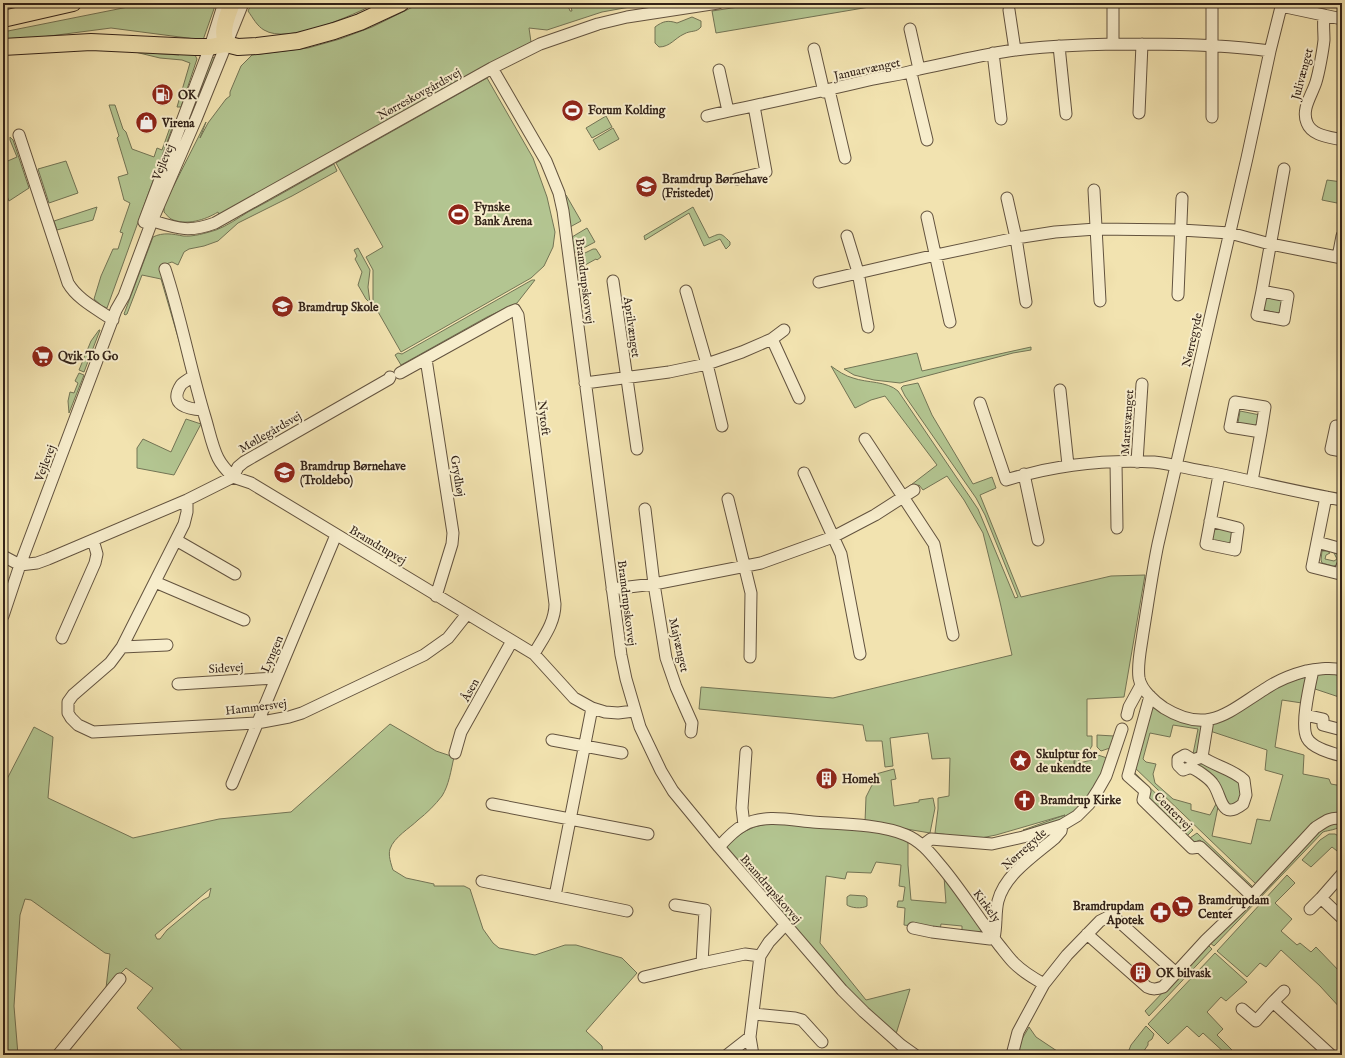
<svg xmlns="http://www.w3.org/2000/svg" width="1345" height="1058" font-family="'IM FELL English',serif">
  <style>
    .green { fill: #b3c591; stroke: #737455; fill-rule: evenodd }
    .lines { fill: none; stroke-linecap: round; stroke-linejoin: round }
    .minor-casing { stroke: #63533f; stroke-width: 13 }
    .highway-casing { stroke: #332319; stroke-width: 18 }
    .minor { stroke: #f7edcc; stroke-width: 11 }
    .highway { stroke: #f2e3b0; stroke-width: 16 }
    .labels { text-anchor: middle; stroke-width: 4; stroke-linejoin: round; paint-order: stroke }
    .street-label { font-size: 12px; fill: #332319; stroke: #f7edcc }
    .poi-label { font-size: 12px; font-weight: bold; fill: #332319; stroke: #f7edcc; text-anchor: start }
  </style>
  <rect width="100%" height="100%" fill="#f2e3b0"/>
  <filter id="stains"><feTurbulence type="fractalNoise" baseFrequency=".005" numOctaves="4"/><feColorMatrix values="0 0 0 0 .2 0 0 0 0 .09 0 0 0 0 .02 0 0 0 .5 -.17"/></filter>
  <radialGradient id="worn" r=".72"><stop offset=".6" stop-color="#630" stop-opacity="0"/><stop offset="1" stop-color="#630" stop-opacity=".3"/></radialGradient>
  <path class="green" d="M148 3H216L203 40 111 28 42 37 3 39V32Z
    M252 3H377C353 15 288 45 264 30 257 26 253 18 248 11Z
    M421 3H567L570 11H572L570 3H591V4L592 3H652L602 12 547 30 529 28 531 42 219 216 218 212C205 220 186 226 171 219 169 218 166 214 164 212V205L206 122 200 138 208 123 226 99 230 96V92L241 66 252 55 308 48 340 39 372 27Z
    M765 3H893L716 33 712 11Z
    M692 17 701 21V27C696 33 691 30 684 34 675 38 670 47 659 47L655 43V27C663 21 668 20 677 23Z
    M135 52 179 55 180 52 195 55 197 59 181 107H177L190 63 182 60 160 58Z
    M210 57 215 58 196 106H193Z
    M487 78 533 158 547 197 555 232 553 247 544 266 531 278 401 352 373 303V270L366 257 383 247 336 163Z
    M109 105H115L123 129 126 132 132 149 154 157 157 148 162 150 173 119 175 120 107 308 102 306 94 299 101 276 113 249H118L123 233 120 232 130 203 124 200 118 177 128 174 117 138 119 136Z
    M606 116 612 127 592 138 586 128Z
    M613 128 619 139 599 150 593 140Z
    M10 137 13 140 29 188 9 201 3 186V163L17 157 10 140Z
    M66 161 78 193 49 203 38 169Z
    M334 164 337 171 292 196 238 223 218 241 204 246 189 249 184 252 178 265 172 262 163 265 184 358 161 279 142 275 127 314 125 315 124 314 153 237C163 232 173 234 183 236 193 237 206 233 216 230 227 226 238 218 248 212 277 197 305 180 334 164Z
    M1327 180 1342 182V204L1322 200Z
    M566 195 581 221 570 227 564 197Z
    M97 207 93 220 57 230 54 221Z
    M693 207 709 238C721 233 720 232 730 242V245L726 249 720 239 704 246 689 213 645 240 644 236Z
    M587 228 595 242 574 253 572 237Z
    M358 248 370 270 368 287 370 303 366 299 358 285 362 272 355 259 357 256 354 250Z
    M593 249H596L601 257 597 260 596 259 576 270 575 258Z
    M532 280H535L517 303 487 317 401 365 395 355 398 353 402 354Z
    M1263 296 1283 301 1280 314 1261 309Z
    M99 330H100L84 372 79 370 91 341Z
    M1031 347V350L1013 353 900 383 874 380 854 375 844 369 917 353 922 371Z
    M831 366C838 371 845 376 853 378 867 383 887 381 898 391L978 509 1015 598 1018 597 985 515 976 498 905 396 901 388 903 386 918 383 932 415 973 484 992 477 996 488 980 495 1021 597 1111 576 1145 575 1124 697 1087 699V736H1092V746L1088 752 1074 755V766L1075 760 1079 759V763L1092 760V756L1098 755 1107 758 1098 787 1071 817 1026 830H1023L1065 815 996 835 976 839 935 833 938 809V798L949 796 950 758 932 759 928 733 890 738 893 766 885 767 882 741H866L863 725 699 709 701 687 833 698 1012 655 1000 602 983 533 964 500 947 476 923 490 919 485 905 493 907 488 937 465 885 396 871 400 855 408Z
    M79 373 84 375 69 413 68 401 70 392 74 393 78 383 75 381Z
    M1240 411 1260 415 1257 428 1238 423Z
    M186 419 201 424 174 475 137 468V448L143 439 171 452Z
    M1214 528 1234 532 1232 544 1212 540Z
    M1322 551H1327L1330 553 1326 555 1325 559 1334 561 1337 559 1334 553 1341 555 1339 565 1333 566 1322 563 1321 560Z
    M1342 670V698L1315 689 1317 673Z
    M1306 677 1302 703 1282 700 1275 747 1304 755 1303 774 1329 779 1331 784 1342 786V815L1336 814 1257 885 1133 766 1153 704 1200 724 1202 726 1198 750 1196 753 1193 754 1198 729 1173 725 1170 737 1150 733 1143 759 1146 762 1156 764 1153 774 1155 783 1173 799 1191 804V810L1210 815 1216 804 1218 807 1212 836 1251 844 1257 819 1270 821 1283 775 1265 770 1267 750 1210 731 1212 724 1272 690 1288 682Z
    M390 724 436 751 454 757C451 770 449 785 442 796 435 805 427 813 418 820 410 828 394 837 390 849 388 855 391 864 393 870L406 878 434 884V886H464L470 889 483 929 493 943 499 948 535 955 565 945H576L622 958 637 973 586 1031 602 1046 603 1055H187L137 1008 153 988 126 968 106 988 110 954 105 953 31 900 25 899 20 915 14 1006 18 1055H3V796L5 797 7 790 3 789V778L7 779 34 727 53 737 48 798 133 838 219 819 291 812ZM211 888 209 897 203 900 167 930 160 939H157L155 935Z
    M1097 735 1114 736 1110 748 1101 751 1097 747Z
    M1199 760 1242 783V801L1228 807 1196 767Z
    M894 769 896 779 891 780 894 806 919 802V800L933 798 935 808 930 833 865 822 866 797 876 777V774Z
    M1133 771 1193 830 1185 838 1148 801 1132 774Z
    M782 822 874 831 908 839V865L911 900 946 903 944 877 982 927 981 931 976 933 962 931V926L941 924 940 930 904 925 905 908 897 907 898 901H903L905 887 899 886 901 865 876 862 871 873 847 872 845 879 826 876 820 943 866 1000 910 989 896 1034 868 1011 725 848C747 827 752 826 782 822Z
    M1331 822 1341 823 1342 825C1337 830 1329 830 1323 832L1214 946 1210 943 1322 827Z
    M1197 833 1253 887 1250 889 1200 840 1193 843 1187 840Z
    M1329 834H1335L1342 838V855L1332 847 1311 867 1302 860 1320 840Z
    M1287 875 1295 883 1275 903 1292 919 1281 931 1297 945 1300 943 1311 952 1316 947 1342 974V1010L1320 986 1281 950 1266 967 1260 963 1247 977 1217 951Z
    M850 895 865 896 867 898V906C862 909 851 908 847 905V897Z
    M1208 945 1212 949 1149 1016 1145 1011Z
    M1215 953 1247 982 1226 1001 1221 997 1207 1012 1223 1029 1217 1035 1237 1055H1227L1203 1033 1199 1037 1187 1026 1168 1044 1148 1024Z
    M1146 1026 1154 1034 1152 1039 1148 1042V1045L1141 1055H1127L1131 1045Z
    M1029 1027 1036 1037 1063 1055H1017L1022 1039Z"/>
  <g class="lines">
    <defs>
      <path id="minor" d="M1113 3V43
        M1282 3 1270 51 1247 158 1158 544C1152 573 1148 603 1143 633 1141 648 1137 664 1139 678 1141 690 1155 702 1164 708 1208 735 1228 712 1265 689 1278 680 1291 675 1306 671 1319 669 1330 667 1342 670
        M1281 6 1342 19
        M1009 10 1015 50
        M1324 15C1323 24 1324 32 1324 40 1323 50 1319 72 1316 82 1312 95 1301 109 1307 123 1312 136 1330 137 1342 140
        M910 29 919 69
        M1059 46 1066 114
        M814 49 824 92
        M993 53 1001 119
        M492 68 546 161 559 193 563 211 621 655 626 679 640 727 661 771 673 791 719 847 842 990 864 1012 901 1045 915 1055
        M719 70 728 111
        M911 73 927 140
        M829 90 845 158
        M1139 113 1142 44
        M707 116C761 104 815 93 869 80 886 76 903 75 919 69 951 63 983 54 1015 50 1057 45 1100 44 1142 44 1185 44 1228 45 1270 51
        M1212 117V3
        M19 135 68 283C77 299 97 309 113 320
        M737 179 766 172 754 106
        M1094 190 1100 301
        M1007 198 1016 238 1026 302
        M927 217 950 322
        M146 219C174 227 186 234 215 223L492 68 540 44 598 24 627 17 718 3
        M144 222 210 47 222 9
        M847 236 858 272 868 327
        M1338 257 1342 236
        M165 269C181 317 190 368 205 417 209 430 212 446 218 458 222 466 227 471 233 477L238 467 244 462 389 379 390 377
        M613 281 637 449
        M819 282 936 255 1016 238 1055 232 1096 229 1181 230 1230 233 1270 244 1342 258
        M686 291 707 364 722 426
        M1262 291 1257 315 1284 320 1288 296 1262 291 1284 169
        M1178 295 1182 198
        M772 339 799 398
        M426 359 453 533 452 544 436 596
        M400 373 510 312 515 310 518 315 555 604C555 623 543 638 534 654
        M193 376C190 379 183 382 181 385 168 405 188 409 203 410
        M585 383 669 372 707 364 742 352 772 339 784 330
        M1060 390 1068 465
        M980 403 1006 480C1056 465 1102 459 1154 462 1172 464 1190 469 1208 472 1253 481 1297 492 1342 500
        M1342 428 1336 426 1331 449 1342 451
        M865 439 934 544 953 635
        M1116 462 1117 528
        M1137 462 1142 384
        M804 473 841 554 860 654
        M1024 474 1038 540
        M1252 481 1261 432 1230 427 1235 402 1265 407 1261 432
        M1326 497 1312 567 1340 574 1342 566
        M728 499 751 593 750 657
        M187 500V512L184 524 122 647 110 663 73 695 68 702V713L71 718 78 725 93 732 257 723 289 717 302 713 424 655 448 638 467 614
        M645 509 654 584 666 658 676 687 692 723 691 732
        M1210 521 1238 528 1235 550 1206 544 1219 475
        M176 540 235 574
        M1317 542 1342 549
        M3 556 20 565
        M20 565 37 563 48 559 187 500 233 477 251 483 534 654 574 698 592 708 605 712 618 713 634 711
        M155 582 244 620
        M612 589 654 584 761 563 833 537 875 515 914 490
        M3 616 20 565 116 310 124 296 152 221 196 119 243 3
        M62 638 95 563 97 554 93 540
        M122 647 167 645
        M1313 670C1310 684 1300 725 1307 738 1312 748 1331 753 1342 756
        M178 684 276 678
        M1127 715 1129 707 1141 685
        M1305 715 1323 719V725L1342 730
        M552 740 622 753
        M455 753 461 732 512 641
        M1185 755 1193 760 1202 757C1215 766 1232 769 1244 780L1246 795 1243 804C1220 822 1222 795 1213 784 1210 779 1195 768 1190 768 1188 768 1186 769 1183 770L1178 765V759Z
        M1202 757 1208 720
        M232 784 336 535
        M492 804 648 834
        M744 825 742 808 746 752
        M923 845 931 839 992 844 1023 837 1062 825 1077 816 1089 804 1098 790 1106 776 1122 729
        M719 847C726 839 734 830 744 825 763 814 791 820 813 822 840 824 880 824 906 835 921 841 931 854 941 866 962 891 979 919 999 945 1004 951 1009 958 1014 963 1023 972 1033 978 1044 984
        M1342 874 1321 898 1342 918
        M482 881 627 911
        M555 896 592 708
        M1252 896 1315 828C1324 822 1331 816 1342 819
        M675 905 705 910 702 963
        M1310 909 1321 898
        M913 928 932 932 990 939 994 938
        M1087 934 1147 987C1153 990 1157 989 1163 987L1206 940 1252 896 1200 847 1192 848 1143 800 1145 791 1128 776 1150 696
        M994 938C997 925 995 913 998 901 1005 874 1035 855 1055 838L1061 831 1062 825
        M644 977 702 963 745 954 760 956
        M1273 1002 1284 991
        M1242 1009 1256 1021 1273 1002 1331 1055
        M754 1014 795 1018 802 1020 822 1042
        M58 1055 120 979
        M727 1055 750 1037
        M753 1055 750 1037 760 956 769 942 785 925
        M1012 1055 1018 1032 1044 984 1067 955 1100 921 1110 916 1115 918 1175 972"/>
      <path id="highway" d="M3 19 73 3
        M226 44C221 29 227 17 232 3
        M3 47 91 42 195 47H210L226 44 238 47 257 46 298 41 334 31 360 22 401 3"/>
    </defs>
    <use href="#minor" class="minor-casing"/>
    <use href="#highway" class="highway-casing"/>
    <use href="#minor" class="minor"/>
    <use href="#highway" class="highway"/>
  </g>
  <defs>
    <symbol id="fuel-disc" viewBox="-11 -11 22 22"><circle r="9.5" fill="#8f2418" stroke="#f7edcc"/><path d="M-5.5-6h7V0h2V4h1.3V-2.5L3-4.5l.8-.8L6-3V5H2.5V1h-1V6h-7ZM-4.2-4.7v3.2H.2V-4.7Z" fill="#fff"/></symbol>
    <symbol id="stadium-disc" viewBox="-11 -11 22 22"><circle r="9.5" fill="#8f2418" stroke="#f7edcc"/><path d="M0-5a6.5 5 0 1 0 0 10a6.5 5 0 1 0 0-10ZM-3.5-1.8h7v3.6h-7Z" fill="#fff"/></symbol>
    <symbol id="shop-disc" viewBox="-11 -11 22 22"><circle r="9.5" fill="#8f2418" stroke="#f7edcc"/><path d="M-5-2.5h2.3a2.7 3.5 0 0 1 5.4 0H5L5.5 6h-11ZM-1.5-2.5h3a1.5 2.3 0 0 0-3 0Z" fill="#fff"/></symbol>
    <symbol id="school-disc" viewBox="-11 -11 22 22"><circle r="9.5" fill="#8f2418" stroke="#f7edcc"/><path d="M0-5L7-2L0 1L-7-2ZM-4 1L0 2.5L4 1V4Q0 6-4 4Z" fill="#fff"/></symbol>
    <symbol id="supermarket-disc" viewBox="-11 -11 22 22"><circle r="9.5" fill="#8f2418" stroke="#f7edcc"/><path d="M-6-5.5h2.5l.6 2H6L4.5 2H-2.5L-4.4-4H-6ZM-1.5 3.2a1.3 1.3 0 1 0 .1 0ZM3 3.2a1.3 1.3 0 1 0 .1 0Z" fill="#fff"/></symbol>
    <symbol id="sight-disc" viewBox="-11 -11 22 22"><circle r="9.5" fill="#8f2418" stroke="#f7edcc"/><path d="M0-6L1.8-2.2L6-1.7L2.9 1.2L3.7 5.4L0 3.3L-3.7 5.4L-2.9 1.2L-6-1.7L-1.8-2.2Z" fill="#fff"/></symbol>
    <symbol id="building-disc" viewBox="-11 -11 22 22"><circle r="9.5" fill="#8f2418" stroke="#f7edcc"/><path d="M-4-6H4V6H1V3H-1V6H-4ZM-2.5-4.3h1.7v1.8h-1.7ZM.8-4.3h1.7v1.8H.8ZM-2.5-1h1.7V.8h-1.7ZM.8-1h1.7V.8H.8Z" fill="#fff"/></symbol>
    <symbol id="church-disc" viewBox="-11 -11 22 22"><circle r="9.5" fill="#8f2418" stroke="#f7edcc"/><path d="M-1.2-6h2.4v3.5h3.3v2.4h-3.3V6h-2.4V-.1h-3.3v-2.4h3.3Z" fill="#fff"/></symbol>
    <symbol id="pharmacy-disc" viewBox="-11 -11 22 22"><circle r="9.5" fill="#8f2418" stroke="#f7edcc"/><path d="M-2-6h4v4h4v4h-4v4h-4v-4h-4v-4h4Z" fill="#fff"/></symbol>
  </defs>
  <g fill-rule="evenodd">
    <use href="#fuel-disc" x="150" y="82" width="25" height="25"/>
    <use href="#stadium-disc" x="560" y="98" width="25" height="25"/>
    <use href="#shop-disc" x="134" y="110" width="25" height="25"/>
    <use href="#school-disc" x="634" y="174" width="25" height="25"/>
    <use href="#stadium-disc" x="446" y="202" width="25" height="25"/>
    <use href="#school-disc" x="270" y="294" width="25" height="25"/>
    <use href="#supermarket-disc" x="30" y="344" width="25" height="25"/>
    <use href="#school-disc" x="272" y="460" width="25" height="25"/>
    <use href="#sight-disc" x="1008" y="748" width="25" height="25"/>
    <use href="#building-disc" x="814" y="766" width="25" height="25"/>
    <use href="#church-disc" x="1012" y="788" width="25" height="25"/>
    <use href="#supermarket-disc" x="1170" y="894" width="25" height="25"/>
    <use href="#pharmacy-disc" x="1148" y="900" width="25" height="25"/>
    <use href="#building-disc" x="1128" y="960" width="25" height="25"/>
  </g>
  <g class="labels">
    <g class="street-label">
      <text transform="translate(867 69) rotate(-12)" y="4">Januarvænget</text>
      <text transform="translate(1302 74) rotate(-75)" y="4">Julivænget</text>
      <text transform="translate(419 94) rotate(-29)" y="4">Nørreskovgårdsvej</text>
      <text transform="translate(163 162) rotate(-67)" y="4">Vejlevej</text>
      <text transform="translate(585 281) rotate(83)" y="4">Bramdrupskovvej</text>
      <text transform="translate(632 327) rotate(82)" y="4">Aprilvænget</text>
      <text transform="translate(1192 340) rotate(-77)" y="4">Nørregyde</text>
      <text transform="translate(544 418) rotate(83)" y="4">Nytoft</text>
      <text transform="translate(1127 422) rotate(-86)" y="4">Martsvænget</text>
      <text transform="translate(270 432) rotate(-30)" y="4">Møllegårdsvej</text>
      <text transform="translate(45 463) rotate(-69)" y="4">Vejlevej</text>
      <text transform="translate(458 476) rotate(81)" y="4">Grydhøj</text>
      <text transform="translate(378 545) rotate(31)" y="4">Bramdrupvej</text>
      <text transform="translate(627 603) rotate(83)" y="4">Bramdrupskovvej</text>
      <text transform="translate(679 645) rotate(77)" y="4">Majvænget</text>
      <text transform="translate(272 654) rotate(-67)" y="4">Lyngen</text>
      <text transform="translate(226 668) rotate(-3)" y="4">Sidevej</text>
      <text transform="translate(470 690) rotate(-61)" y="4">Åsen</text>
      <text transform="translate(256 707) rotate(-7)" y="4">Hammersvej</text>
      <text transform="translate(1173 811) rotate(45)" y="4">Centervej</text>
      <text transform="translate(1024 849) rotate(-42)" y="4">Nørregyde</text>
      <text transform="translate(771 889) rotate(49)" y="4">Bramdrupskovvej</text>
      <text transform="translate(987 906) rotate(54)" y="4">Kirkely</text>
    </g>
    <g class="poi-label">
      <text x="178" y="99">OK</text>
      <text x="588" y="114">Forum Kolding</text>
      <text x="162" y="127">Virena</text>
      <text x="662" y="183">Bramdrup Børnehave<tspan x="662" dy="14">(Fristedet)</tspan></text>
      <text x="474" y="211">Fynske<tspan x="474" dy="14">Bank Arena</tspan></text>
      <text x="298" y="311">Bramdrup Skole</text>
      <text x="58" y="360">Qvik To Go</text>
      <text x="300" y="470">Bramdrup Børnehave<tspan x="300" dy="14">(Troldebo)</tspan></text>
      <text x="1036" y="758">Skulptur for<tspan x="1036" dy="14">de ukendte</tspan></text>
      <text x="842" y="783">Homeh</text>
      <text x="1040" y="804">Bramdrup Kirke</text>
      <text x="1198" y="904">Bramdrupdam<tspan x="1198" dy="14">Center</tspan></text>
      <text x="1144" y="910" text-anchor="end">Bramdrupdam<tspan x="1144" dy="14">Apotek</tspan></text>
      <text x="1156" y="977">OK bilvask</text>
    </g>
  </g>
  <rect width="1345" height="1058" fill="none" stroke="#f2e3b0" stroke-width="16"/>
  <rect x="4" y="4" width="1337" height="1050" fill="none" stroke="#332319" stroke-width="2"/>
  <rect x="8" y="8" width="1329" height="1042" fill="none" stroke="#332319"/>
  <rect width="100%" height="100%" filter="url(#stains)"/>
  <rect width="100%" height="100%" fill="url(#worn)"/>
</svg>
